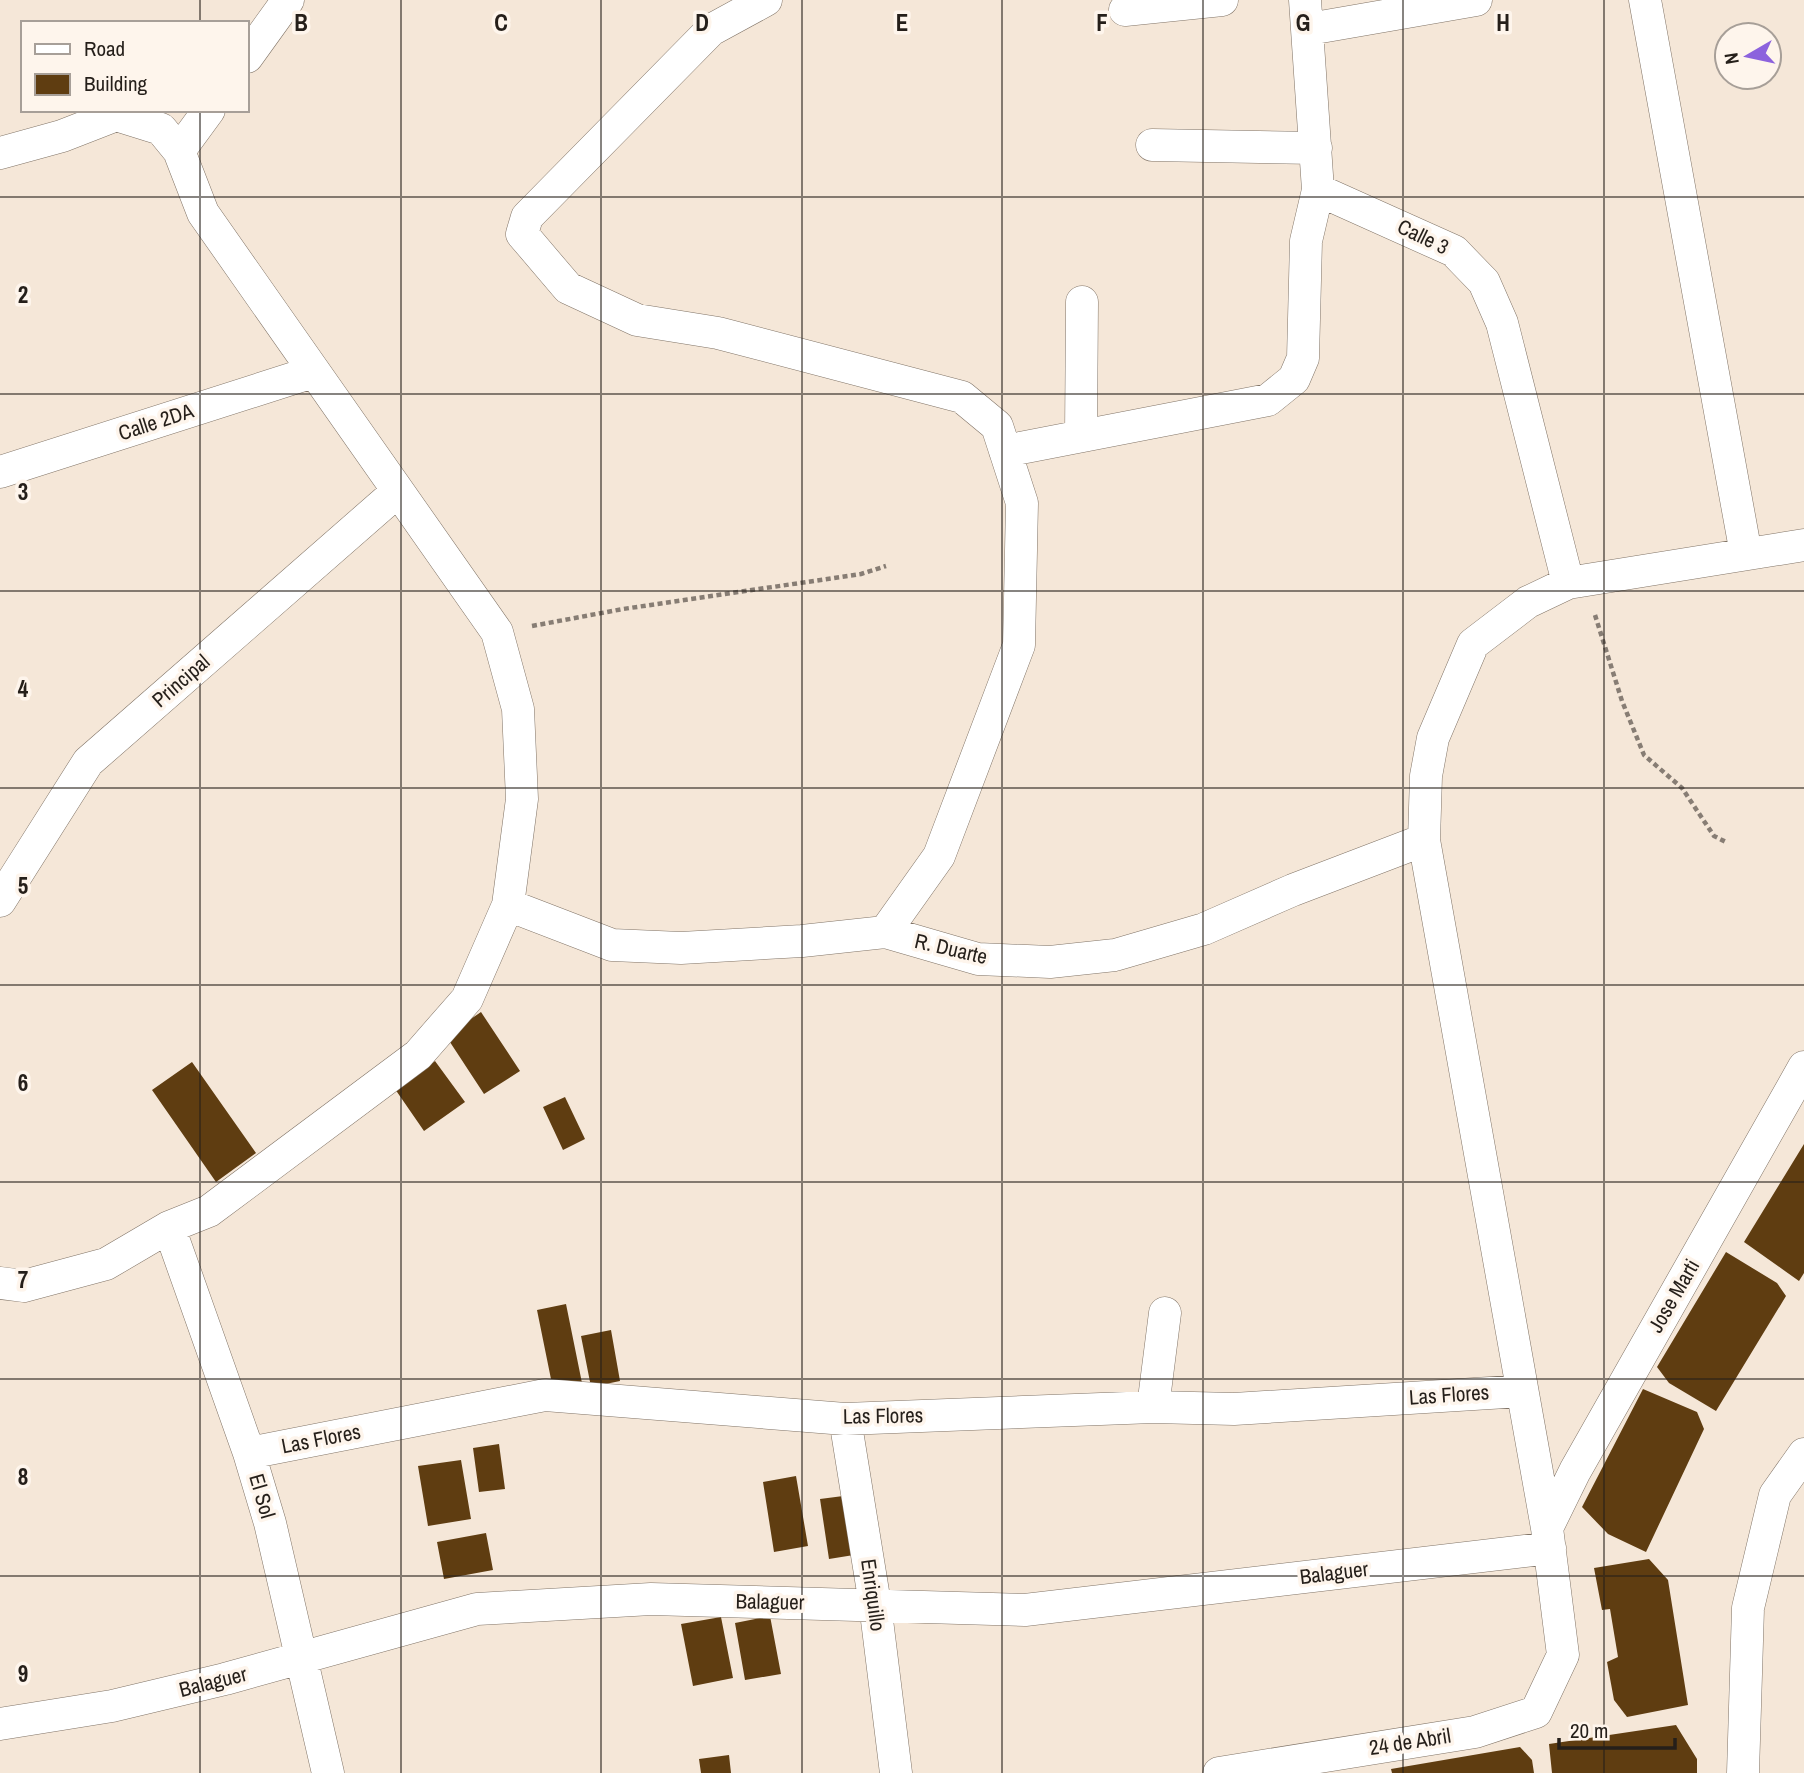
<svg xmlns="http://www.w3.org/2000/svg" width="1804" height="1773" font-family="'Archivo Narrow',sans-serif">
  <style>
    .building { fill: #5f3d11 }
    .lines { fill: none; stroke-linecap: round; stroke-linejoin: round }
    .minor-casing { stroke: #817467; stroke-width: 33 }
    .path { stroke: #877d74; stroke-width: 4.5; stroke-dasharray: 5 3.5; stroke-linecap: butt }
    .minor { stroke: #fff; stroke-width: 32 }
    .grid { fill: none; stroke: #251f1a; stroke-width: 2; stroke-opacity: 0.55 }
    .labels { text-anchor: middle; stroke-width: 7; stroke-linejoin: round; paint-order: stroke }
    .street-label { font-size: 21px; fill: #251f1a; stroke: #fef5ec }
    .grid-label { font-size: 23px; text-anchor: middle; font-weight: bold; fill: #251f1a; stroke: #fef5ec; stroke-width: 7; stroke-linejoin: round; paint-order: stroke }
  </style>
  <rect width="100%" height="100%" fill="#f5e7d8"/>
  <path class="building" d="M481 1012 520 1071 484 1094 446 1036Z
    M435 1061 465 1102 424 1131 395 1089Z
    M192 1062 256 1153 216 1182 152 1090Z
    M565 1097 585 1139 563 1150 543 1107Z
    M1804 1144V1273L1799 1281 1744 1242Z
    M1726 1252 1777 1283 1786 1296 1716 1411 1669 1383 1657 1367Z
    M566 1304 582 1383 553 1389 537 1310Z
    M611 1330 620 1381 591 1387 581 1336Z
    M1643 1389 1697 1412 1704 1429 1646 1552 1608 1534 1582 1507Z
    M499 1444 505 1489 479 1492 473 1448Z
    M461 1460 471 1519 428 1526 418 1466Z
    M796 1476 808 1546 774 1552 763 1482Z
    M851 1495 860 1554 829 1559 820 1499Z
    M486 1533 493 1570 444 1579 437 1542Z
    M1649 1559 1668 1580 1688 1705 1627 1717 1614 1700 1607 1662 1618 1657 1610 1609 1602 1610 1594 1568Z
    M770 1616 781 1674 745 1680 735 1623Z
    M721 1617 733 1678 693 1686 681 1624Z
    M1676 1725 1697 1759V1773H1552L1549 1744Z
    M1520 1747 1532 1760 1534 1773H1392L1391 1769Z
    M729 1755 731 1773H701L699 1759Z"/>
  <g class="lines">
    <defs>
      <path id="minor" d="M766 0 711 30 527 217 522 234 568 288 637 320 718 333 962 397 997 426 1022 503 1019 645 939 856 885 932
        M1305 0 1318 190 1454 251 1484 282 1502 323 1568 583
        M1645 0 1746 554
        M1125 10 1222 0
        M1309 29 1476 0
        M247 57 288 0
        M1152 145 1316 148
        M179 151 209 110
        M0 153 62 136 116 115 161 129 179 151 203 213 497 632 518 709 522 799 508 905 467 999 418 1055 209 1211 169 1227 106 1264 24 1286 0 1283
        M1081 436 1082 302
        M1005 451 1268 400 1294 379 1303 358 1306 241 1318 190
        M0 472 313 372
        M0 901 88 762 398 491
        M508 905 612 945 681 948 802 941 885 932 978 959 1050 962 1115 955 1204 929 1293 890 1424 840
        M169 1227 249 1453 270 1523 328 1773
        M1153 1407 1165 1313
        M845 1419 875 1604 896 1773
        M249 1453 545 1395 845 1419 1153 1407 1234 1409 1522 1391
        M1547 1528 1575 1471 1804 1067
        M0 1724 112 1706 225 1679 477 1609 651 1599 1025 1610 1550 1548
        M1219 1773 1475 1732 1536 1712 1563 1655 1547 1528 1424 840 1426 776 1433 738 1473 644 1528 602 1568 583 1804 545
        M1743 1773 1748 1608 1775 1495 1804 1454"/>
    </defs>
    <use href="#minor" class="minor-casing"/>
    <path class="path" d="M1595 615 1622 701 1644 755 1682 788 1714 836 1726 842
      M532 626 623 609 861 574 886 566"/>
    <use href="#minor" class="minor"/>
  </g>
  <path class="grid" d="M200 0V23M401 0V1773M601 0V1773M802 0V1773M1002 0V1773M1203 0V1773M1403 0V1773M1604 0V1773M200 110V1773M0 197H1804M0 394H1804M0 591H1804M0 788H1804M0 985H1804M0 1182H1804M0 1379H1804M0 1576H1804"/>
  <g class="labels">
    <g class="street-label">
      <text transform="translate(1423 237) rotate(26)" y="7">Calle 3</text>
      <text transform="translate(156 422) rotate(-18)" y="7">Calle 2DA</text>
      <text transform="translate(181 681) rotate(-41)" y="7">Principal</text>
      <text transform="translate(951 949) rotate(13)" y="7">R. Duarte</text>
      <text transform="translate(1674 1296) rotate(-60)" y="7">Jose Marti</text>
      <text transform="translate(1449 1395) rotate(-4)" y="7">Las Flores</text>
      <text transform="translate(883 1416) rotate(-1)" y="7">Las Flores</text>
      <text transform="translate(321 1439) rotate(-11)" y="7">Las Flores</text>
      <text transform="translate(262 1496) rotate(74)" y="7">El Sol</text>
      <text transform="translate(1334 1573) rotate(-7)" y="7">Balaguer</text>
      <text transform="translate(873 1595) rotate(82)" y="7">Enriquillo</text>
      <text transform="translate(770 1602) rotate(1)" y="7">Balaguer</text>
      <text transform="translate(213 1682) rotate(-14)" y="7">Balaguer</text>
      <text transform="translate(1410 1742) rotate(-9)" y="7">24 de Abril</text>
    </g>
  </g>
  <g class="grid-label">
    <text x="301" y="31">B</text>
    <text x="501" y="31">C</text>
    <text x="702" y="31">D</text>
    <text x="902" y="31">E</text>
    <text x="1102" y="31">F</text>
    <text x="1303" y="31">G</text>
    <text x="1503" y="31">H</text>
    <text x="23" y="303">2</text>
    <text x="23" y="500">3</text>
    <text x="23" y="697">4</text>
    <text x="23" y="894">5</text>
    <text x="23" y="1091">6</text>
    <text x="23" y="1288">7</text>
    <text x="23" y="1485">8</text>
    <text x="23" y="1682">9</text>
  </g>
  <rect x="21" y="21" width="228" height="91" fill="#fef5ec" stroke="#a79f98" stroke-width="2"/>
  <rect x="35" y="44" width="35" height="10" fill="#ffffff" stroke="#a79f98" stroke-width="2"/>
  <text x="84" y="56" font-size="21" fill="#251f1a">Road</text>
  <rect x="35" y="74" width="35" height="21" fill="#5f3d11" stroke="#a79f98" stroke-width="2"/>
  <text x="84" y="91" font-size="21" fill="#251f1a">Building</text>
  <g transform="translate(1748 56) rotate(261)"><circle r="33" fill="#fef5ec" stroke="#a79f98" stroke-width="2"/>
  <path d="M0-5L12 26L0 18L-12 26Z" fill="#8c62dd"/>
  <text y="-10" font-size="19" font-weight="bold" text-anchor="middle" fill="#251f1a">N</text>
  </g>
  <path d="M1559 1738v10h116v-10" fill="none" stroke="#251f1a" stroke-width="3.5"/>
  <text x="1570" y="1738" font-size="21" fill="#251f1a" stroke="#fef5ec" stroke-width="5" paint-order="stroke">20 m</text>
</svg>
